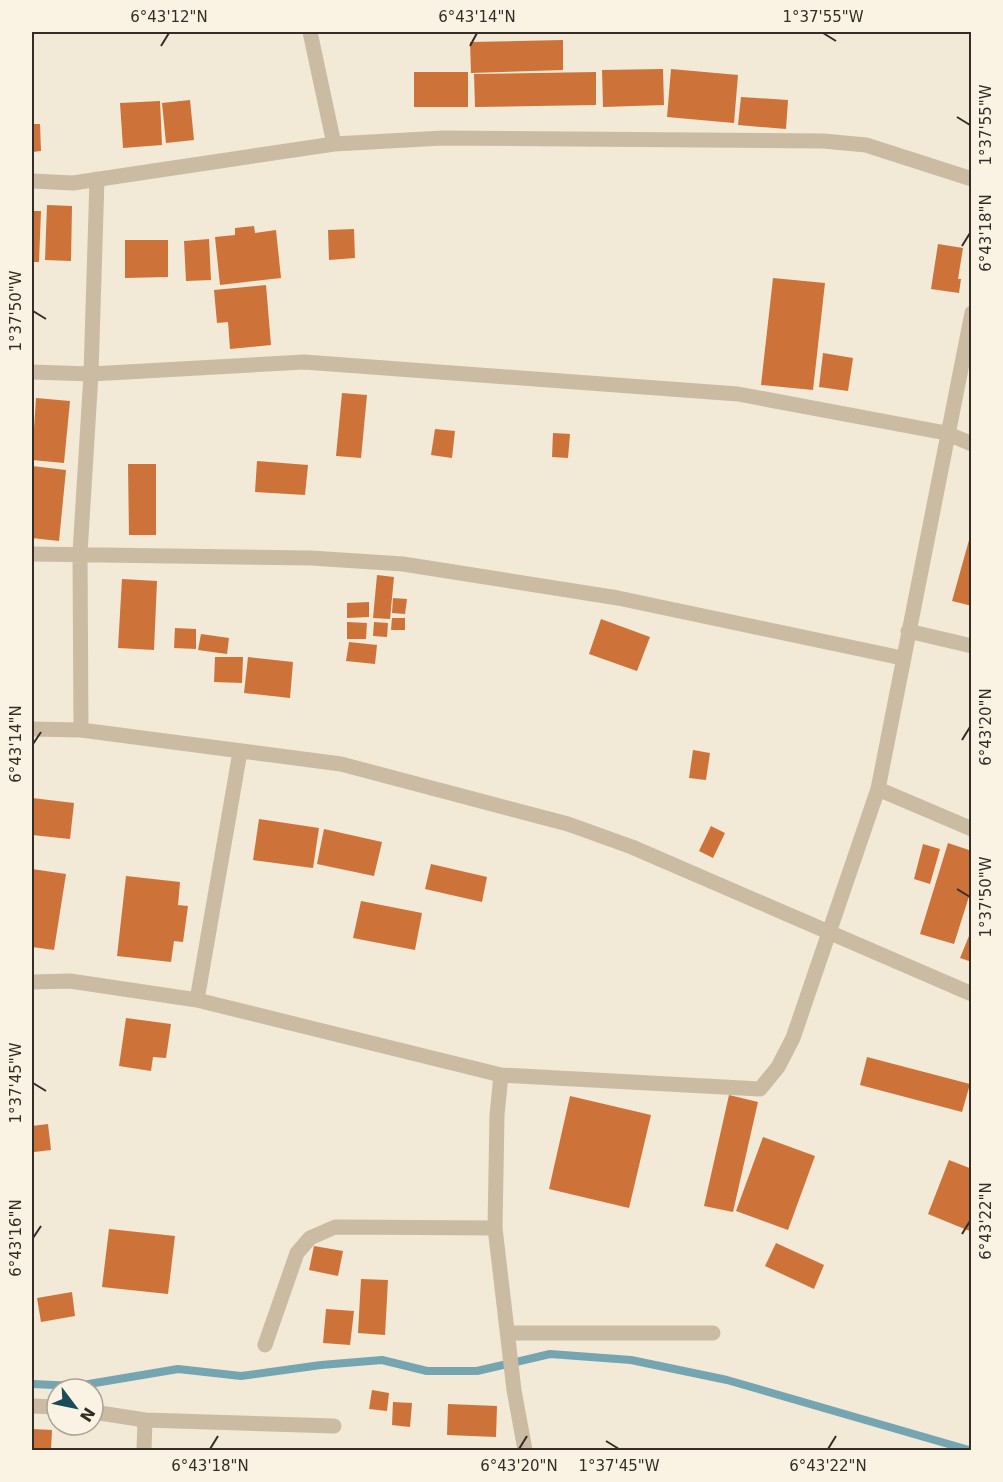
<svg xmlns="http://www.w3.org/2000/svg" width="1003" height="1482" font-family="'DejaVu Sans',sans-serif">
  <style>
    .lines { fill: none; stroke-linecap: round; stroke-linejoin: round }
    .stream { stroke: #74a5b1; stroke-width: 8 }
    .building { fill: #cd733a }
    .service { stroke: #cbbba2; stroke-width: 15 }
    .ticks { fill: none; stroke: #352d25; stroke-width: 2 }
    .neatline { fill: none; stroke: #352d25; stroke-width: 2 }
    .ticks-label { font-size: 15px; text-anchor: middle; fill: #352d25 }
  </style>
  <rect width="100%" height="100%" fill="#f2e9d7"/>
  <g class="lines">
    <path class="stream" d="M32 1384 77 1386 178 1369 241 1376 321 1365 382 1360 427 1371H477L550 1354 631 1360 727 1380 969 1450"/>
  </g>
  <path class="building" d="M563 40V70L471 73 470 42Z
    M663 69 664 105 603 107 602 70Z
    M671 69 738 75 734 123 667 117Z
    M414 72H468V107H414Z
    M596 72V105L475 107 474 74Z
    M741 97 788 100 786 129 738 125Z
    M190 100 194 140 166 143 162 103Z
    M160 101 162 145 123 148 120 103Z
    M32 124H40L41 151 32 152Z
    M47 205 72 206 71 261 45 260Z
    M32 211H41L39 262H32Z
    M254 226 255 233 276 230 281 278 220 285 215 237 235 235V228Z
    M354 229 355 258 329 260 328 230Z
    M209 239 211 280 186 281 184 241Z
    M125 240H168V277L125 278Z
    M938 244 963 248 958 279H961L959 293 931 289Z
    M773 278 825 283 813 390 761 385Z
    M266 285 271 345 230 349 228 322 217 323 214 290Z
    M823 353 853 358 848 391 819 387Z
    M342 393 367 395 361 458 336 456Z
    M36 398 70 401 64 463 32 460Z
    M435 429 455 431 452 458 431 455Z
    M553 433 570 434 568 458 552 457Z
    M257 461 308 465 305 495 255 492Z
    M128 464H156V535H129Z
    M32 466 66 470 59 541 32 538Z
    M971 533H972V606L952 601Z
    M377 575 394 577 390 619 373 618Z
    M122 579 157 581 154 650 118 648Z
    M393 598 407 599 405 614 392 613Z
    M369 602V617L347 618V603Z
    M392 618H405V630H391Z
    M601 619 650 637 637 671 589 654Z
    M347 622 367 623 366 639H347Z
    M374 622 388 623 387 637 373 636Z
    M175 628 196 629V649L174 648Z
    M201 634 229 638 227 654 198 650Z
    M349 642 377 645 375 664 346 661Z
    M215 657H243L242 683 214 682Z
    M248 657 293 662 290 698 244 693Z
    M693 750 710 753 706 780 689 778Z
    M32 798 74 803 70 839 32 835Z
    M259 819 319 828 313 868 253 860Z
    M711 826 725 833 713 858 699 851Z
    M324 829 382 842 374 876 317 864Z
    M948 843 972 851V887L954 944 920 934Z
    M923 844 940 849 930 884 914 879Z
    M431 864 487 877 482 902 425 889Z
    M32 869 66 874 54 950 32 947Z
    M126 876 180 882 178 905 188 906 183 942 174 941 171 962 117 956Z
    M361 901 422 913 415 950 353 938Z
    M971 931H972V962L960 958Z
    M126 1018 171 1024 166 1058 153 1057 151 1071 119 1066Z
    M867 1057 970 1084 962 1112 860 1085Z
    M729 1095 758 1102 733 1212 704 1206Z
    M570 1096 651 1115 629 1208 549 1189Z
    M48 1124 51 1150 34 1152 32 1126Z
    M763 1137 815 1156 788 1230 736 1211Z
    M949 1160 972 1169V1232L928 1214Z
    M109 1229 175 1236 168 1294 102 1287Z
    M776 1243 824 1265 814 1289 765 1266Z
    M314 1246 343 1251 338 1276 309 1270Z
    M361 1279 388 1280 385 1335 358 1333Z
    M72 1292 75 1316 41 1322 37 1298Z
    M326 1309 354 1311 350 1345 323 1343Z
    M372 1390 389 1393 387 1411 369 1409Z
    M393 1402 412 1403 410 1427 392 1425Z
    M448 1404 497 1406 496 1437 447 1435Z
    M32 1429 52 1430 51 1450H32Z"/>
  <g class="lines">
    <path class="service" d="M310 32 334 144
      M32 181 73 183 334 144 443 138 823 141 866 145 972 179
      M32 372 91 374 304 362 738 394 946 433 972 444
      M32 554 311 558 403 564 618 598 902 658
      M908 631 972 646
      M32 729 81 730 341 764 568 824 632 847 972 994
      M81 730 80 553 91 374 97 179
      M878 789 972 829
      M32 982 70 981 197 1000 501 1075 760 1089 778 1067 793 1038 878 789 972 313
      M197 1000 240 752
      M501 1075 497 1115 495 1228 514 1390 525 1450
      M508 1333H713
      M265 1345 297 1253 310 1238 335 1227 495 1228
      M32 1406 57 1407
      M93 1412 145 1420 334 1426
      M144 1450 145 1420"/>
  </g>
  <path class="ticks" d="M823 33 836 41M161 46 169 33M470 46 477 33M957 117 970 125M962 246 970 233M33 311 46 319M962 740 970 727M33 744 41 732M957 889 970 897M33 1083 46 1091M962 1234 970 1221M33 1238 41 1226M606 1441 619 1449M210 1449 218 1436M519 1449 527 1436M828 1449 836 1436"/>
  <rect width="1003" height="1482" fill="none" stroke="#faf3e3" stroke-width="66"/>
  <g transform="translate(75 1407) rotate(122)"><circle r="28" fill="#faf3e3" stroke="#aba497" stroke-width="1.5"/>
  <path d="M0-4.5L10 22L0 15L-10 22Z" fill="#194b59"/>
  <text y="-9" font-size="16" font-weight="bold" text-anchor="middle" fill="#352d25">N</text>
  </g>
  <rect x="33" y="33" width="937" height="1416" class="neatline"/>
  <g class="ticks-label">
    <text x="169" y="22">6°43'12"N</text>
    <text x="477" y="22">6°43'14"N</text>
    <text x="823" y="22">1°37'55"W</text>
    <text transform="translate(986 125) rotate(-90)" y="5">1°37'55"W</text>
    <text transform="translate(986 233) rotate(-90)" y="5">6°43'18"N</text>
    <text transform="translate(16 311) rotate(-90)" y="5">1°37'50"W</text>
    <text transform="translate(986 727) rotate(-90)" y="5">6°43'20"N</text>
    <text transform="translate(16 744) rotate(-90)" y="5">6°43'14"N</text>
    <text transform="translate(986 897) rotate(-90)" y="5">1°37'50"W</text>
    <text transform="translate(16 1083) rotate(-90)" y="5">1°37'45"W</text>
    <text transform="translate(986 1221) rotate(-90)" y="5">6°43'22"N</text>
    <text transform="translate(16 1238) rotate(-90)" y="5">6°43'16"N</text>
    <text x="210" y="1471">6°43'18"N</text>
    <text x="519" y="1471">6°43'20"N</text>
    <text x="619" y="1471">1°37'45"W</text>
    <text x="828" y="1471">6°43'22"N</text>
  </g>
</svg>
